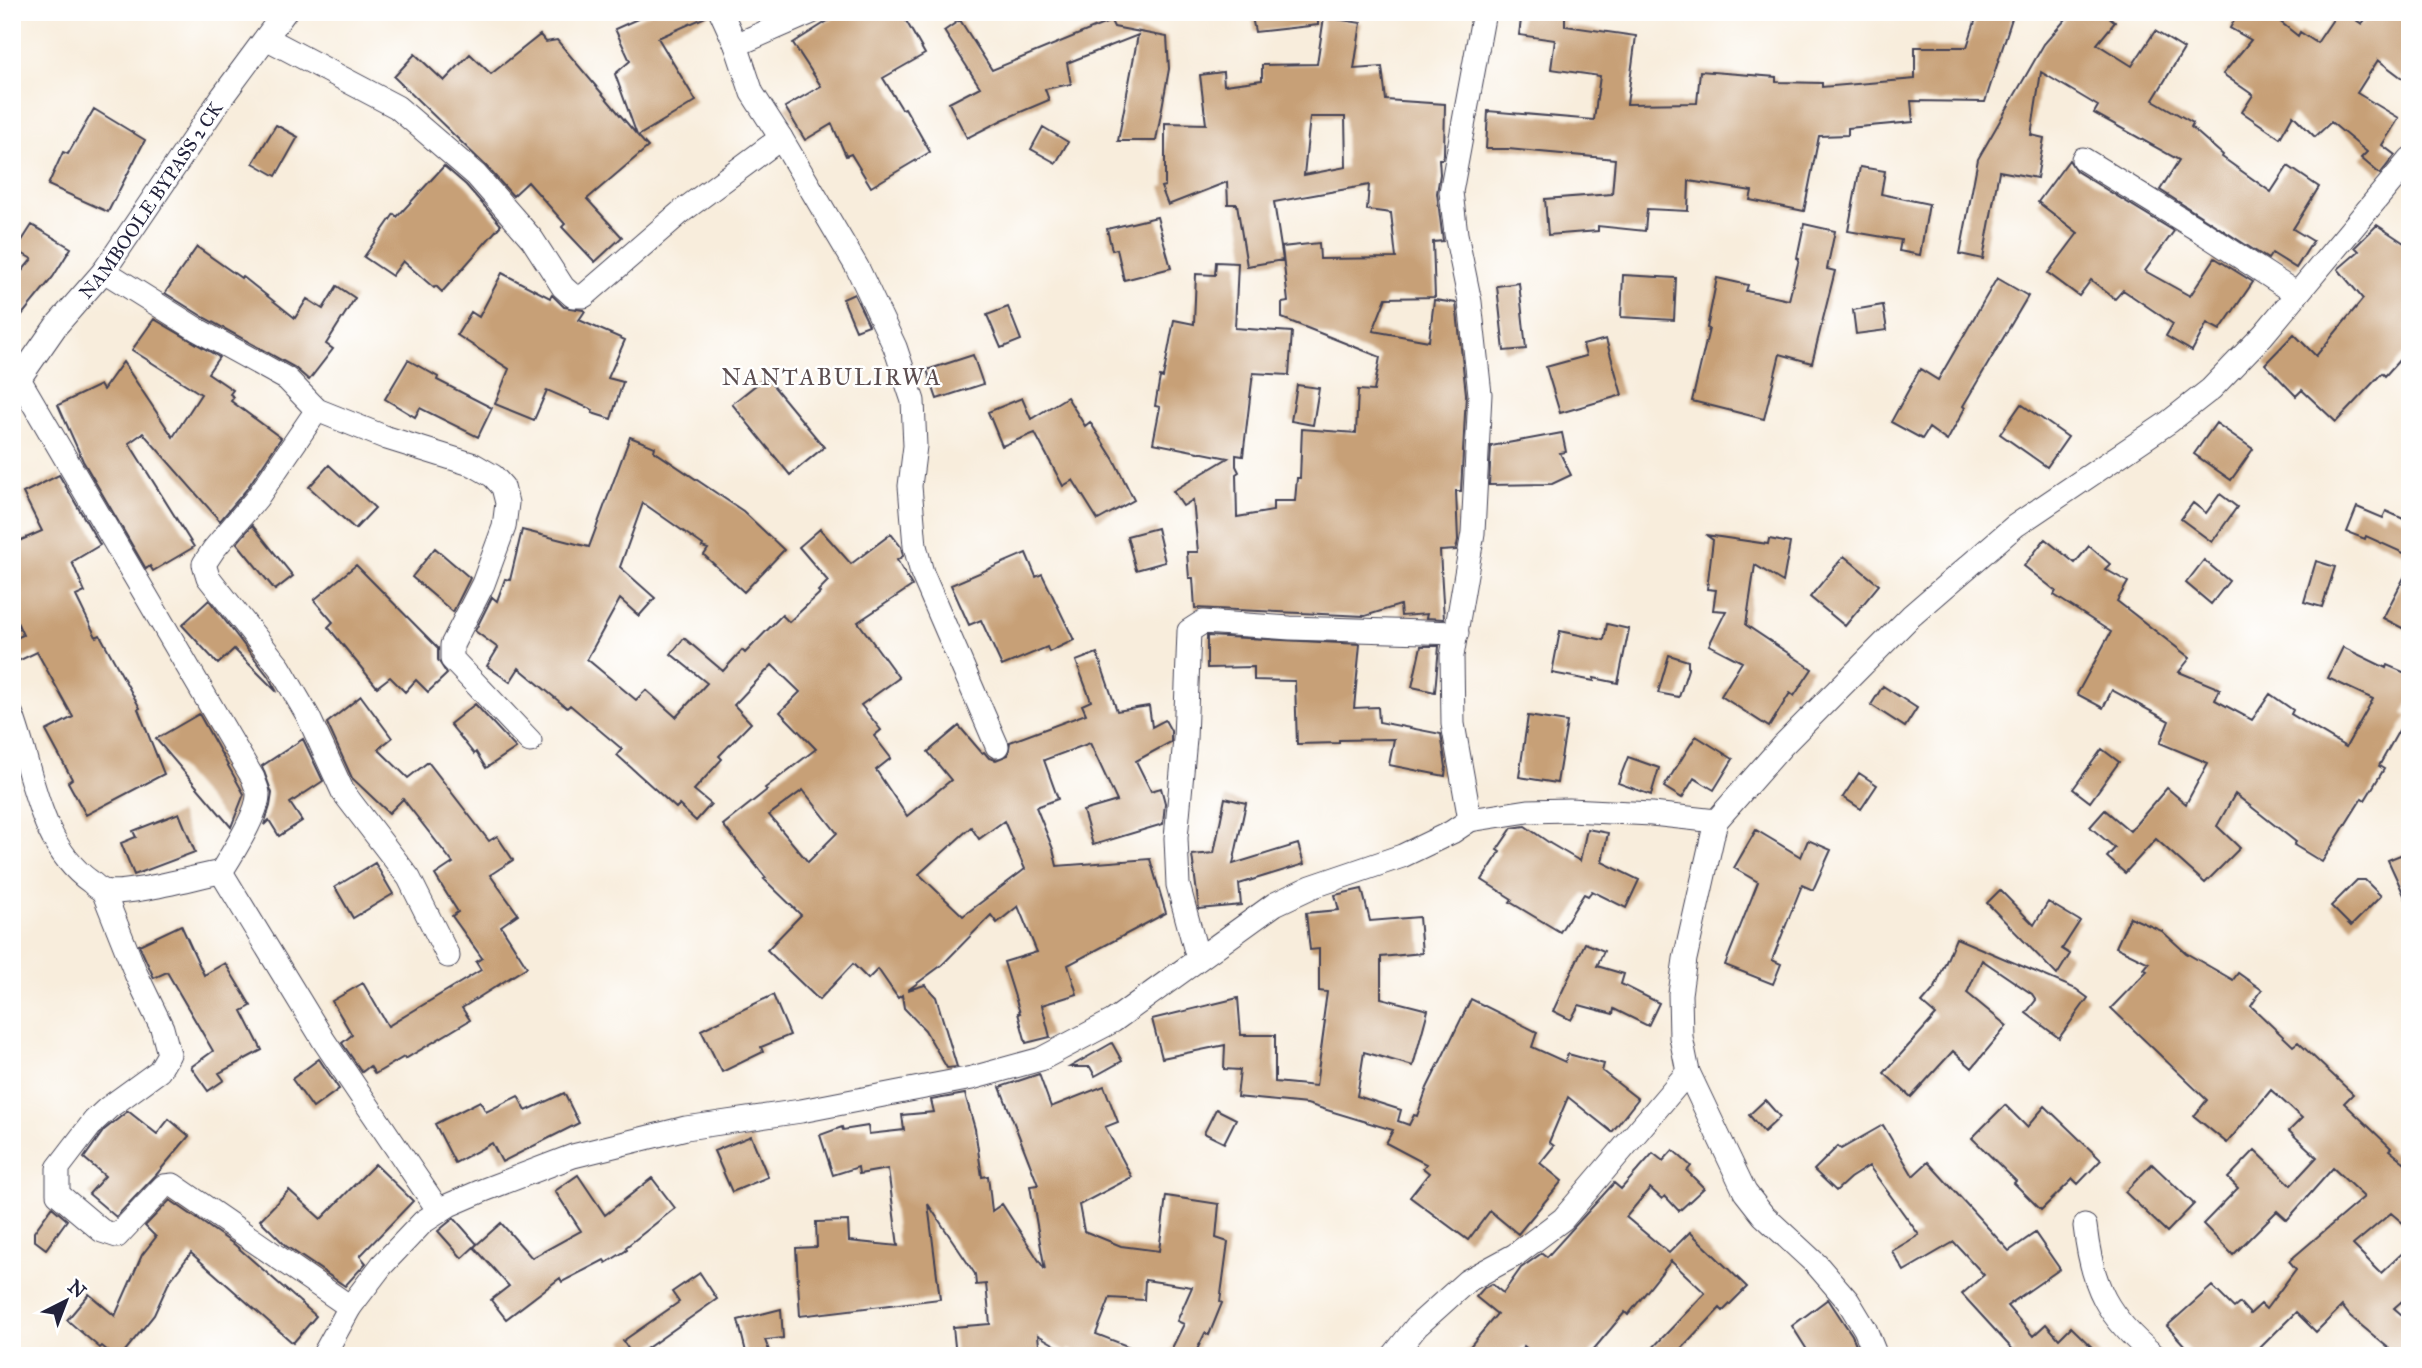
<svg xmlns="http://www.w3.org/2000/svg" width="2422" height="1368" font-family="'IM FELL Great Primer',serif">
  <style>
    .building { fill: #c7a077; fill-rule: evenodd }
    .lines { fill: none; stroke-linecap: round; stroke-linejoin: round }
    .street-casing { stroke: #424053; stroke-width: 25 }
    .street { stroke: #fff; stroke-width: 23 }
    .labels { text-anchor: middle; stroke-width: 5; stroke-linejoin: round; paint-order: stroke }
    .street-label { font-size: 19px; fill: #22223b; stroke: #fff }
    .quarter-label { font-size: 23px; letter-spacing: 2px; fill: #5c4e50; stroke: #fff }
  </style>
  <rect width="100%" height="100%" fill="#fff"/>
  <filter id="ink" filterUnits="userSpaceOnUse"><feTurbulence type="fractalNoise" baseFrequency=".0143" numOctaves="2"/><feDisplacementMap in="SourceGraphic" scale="14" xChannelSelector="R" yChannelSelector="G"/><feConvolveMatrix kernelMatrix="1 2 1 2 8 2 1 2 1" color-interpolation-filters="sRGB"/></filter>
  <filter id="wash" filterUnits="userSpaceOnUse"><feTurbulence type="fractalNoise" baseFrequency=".00686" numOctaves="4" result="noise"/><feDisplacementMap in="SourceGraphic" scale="28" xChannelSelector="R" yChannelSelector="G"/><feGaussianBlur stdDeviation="1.57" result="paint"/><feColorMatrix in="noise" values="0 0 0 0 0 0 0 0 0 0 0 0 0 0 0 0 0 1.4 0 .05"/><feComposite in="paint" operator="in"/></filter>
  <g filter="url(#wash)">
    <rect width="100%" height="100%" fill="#f8eddc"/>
    <g id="blocks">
      <path class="building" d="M653 12H707L708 16 658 38 696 101 638 136 648 147 587 199 622 237 595 262 562 227 565 224 528 182 513 196 486 166 394 77 415 54 444 81 470 54 491 74 540 35 546 42 557 40 637 135 615 74 630 61 615 29Z
        M842 12H901L925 54 883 78 902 109 905 108 930 152 871 187 851 154 846 156 832 124 805 140 785 107 821 86 793 43Z
        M1251 12H1318V25L1255 32Z
        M1522 12H1565V26L1636 36 1627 104 1697 103 1700 71 1776 77V82L1822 83V87L1915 79V47H1967L1978 12H2014L1985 102 1911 101 1913 122 1848 128V135L1819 136 1804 211 1750 200 1752 191 1689 181 1688 211 1647 209 1645 231 1598 226V231L1548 235 1545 199 1612 194 1615 159 1508 149H1486L1488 111 1594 120 1600 76 1551 69 1555 40 1519 35Z
        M2072 12H2104L2115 22 2097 44 2132 66 2155 31 2184 49 2153 100 2193 123 2191 127 2223 155 2222 157 2271 192 2288 166 2319 187 2293 229 2313 241 2296 268 2272 253 2268 259 2160 190 2179 160 2094 113 2098 106 2041 72 2031 135 2044 138 2037 178 1999 171 1983 259 1960 254 1978 159 2044 44Z
        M2239 12H2268L2298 36 2300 32 2317 43 2338 12H2344L2362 24 2370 12H2410V84L2378 60 2357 93 2399 118 2382 145 2395 155 2380 174 2361 158 2367 152 2331 122 2315 137 2293 115 2280 138 2242 112 2253 95 2223 74 2251 40 2230 28Z
        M1324 17 1361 23 1354 69 1382 67 1386 100 1445 104 1444 154 1443 159H1439L1440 174 1437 193 1443 241 1433 242 1435 297 1386 298 1373 331 1429 341 1434 300 1456 303 1466 394 1461 491H1456L1458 540 1456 550 1440 551 1444 619 1426 618 1427 614 1401 616 1400 605 1365 616 1195 608 1193 578H1189L1187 552H1198L1193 500 1183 506 1173 491 1228 458 1153 443 1160 407 1155 406 1160 377 1163 378 1174 320 1194 324 1196 274 1215 275 1216 262 1238 263 1235 328 1292 332 1289 375 1253 373 1243 456 1236 455V466L1239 472 1236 474 1237 517 1273 511V501H1295L1297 478H1300L1302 429 1356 433 1358 390 1374 391 1380 357 1282 318V303L1288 302 1282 247 1319 243 1320 259 1396 258 1391 213 1367 210 1369 185 1274 202 1283 260 1247 266 1237 204H1228L1227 182 1168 205 1161 187 1165 186V123L1206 124 1200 75 1223 72 1224 85 1262 80V65L1317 64ZM1310 117H1345L1346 167 1304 175Z
        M960 20 992 70 1111 21 1114 27 1167 37 1169 69 1156 141H1118L1138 35 1067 63 1071 84 1045 89 1049 100 1002 120 967 138 949 103 980 87 944 31Z
        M94 109 145 140 108 212 48 185 63 152 68 154Z
        M276 125 298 137 276 176 253 163Z
        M1043 127 1068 142 1056 163 1031 149Z
        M2069 160 2076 171 2174 231 2145 271 2190 296 2215 258 2253 282 2220 330 2207 323 2192 351 2166 336 2173 324 2123 290 2115 299 2091 280 2079 296 2048 273 2078 233 2038 202Z
        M444 166 466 185 501 225 442 292 436 286 434 288 403 261 392 276 364 257 394 214 397 217Z
        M1860 167 1885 171 1881 194 1929 204 1920 255 1899 251 1901 240 1848 231Z
        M1157 217 1171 268 1124 280 1117 249 1112 250 1107 229Z
        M1804 224 1835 231 1827 269 1835 271 1812 363 1780 354 1764 419 1692 401 1709 329 1707 328 1717 278 1748 285 1746 291 1789 300 1799 259 1797 258Z
        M32 225 71 248 53 277 12 327V283L32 259 16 250Z
        M2377 225 2410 247V348L2385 376 2382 373 2336 422 2302 390 2296 396 2265 364 2294 334 2316 356 2363 299 2338 269 2359 251 2355 247Z
        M197 247 241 278 242 276 295 318 307 299 323 309 337 286 355 298 326 344 333 349 309 380 294 367 205 318 165 293Z
        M502 273 550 298 552 295 564 307 583 310 585 311 579 320 625 340 608 378 623 382 611 419 592 413 593 410 547 390 534 420 495 404 509 369 457 335 471 312 479 317Z
        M1623 275 1676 278 1674 320 1621 317Z
        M1997 278 2028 296 1963 406 1965 408 1947 441 1929 428 1922 439 1891 422 1920 369 1938 380Z
        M1519 283 1526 349 1504 351 1497 286Z
        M854 294 869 325 856 330 843 299Z
        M1883 305 1887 330 1856 334 1853 310Z
        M1008 307 1021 340 1001 348 987 315Z
        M154 319 219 357 208 373 233 390 230 394 234 397 231 401 281 438 246 490 220 521 143 433 129 443 194 547 153 571 150 566 146 569 83 461 58 405 100 385 103 390 123 362 173 437 201 394 132 350Z
        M1606 339 1622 395 1560 413 1546 367 1586 356 1583 345Z
        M973 355 983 384 937 399 927 370Z
        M408 360 438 377 437 380 492 408 478 437 420 408 415 417 385 399Z
        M766 377 824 447 790 475 732 404Z
        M1297 385 1319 388 1313 425 1291 421Z
        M1067 397 1085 426 1090 422 1114 460 1134 500 1098 520 1073 480 1063 486 1035 433 1002 446 988 412 1022 398 1031 419Z
        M2021 404 2068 437 2047 467 2000 434Z
        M2216 423 2253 449 2231 480 2194 454Z
        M1562 433 1566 452 1560 453 1571 475 1552 484 1489 485 1491 446Z
        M630 437 655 447 654 451 743 511 784 550 744 592 704 555 708 549 702 547 703 545 643 503 620 567 655 598 639 616 620 599 587 659 636 700 646 690 676 717 707 683 671 654 684 638 723 671 742 650 745 653 782 615 789 622 820 593 818 591 828 581 799 547 820 529 851 564 891 534 901 547 903 556 897 560 912 586 858 622 899 678 861 705 881 730 874 736 891 758 876 770 907 816 951 780 928 752 959 726 982 753 984 752 989 758 996 760 1008 755 1010 742 1086 714 1082 705 1091 701 1076 661 1097 653 1117 711 1149 706 1152 727 1165 720 1171 731V742L1136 761 1151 791 1161 788 1165 803 1163 824 1093 845 1083 811 1117 801 1090 743 1044 760 1058 799 1036 807 1053 849 1057 866 1150 859 1166 913 1068 965 1077 994 1042 1005 1050 1037 1026 1043 1018 1013H1020L1004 962 1037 952 1018 906 997 923 991 915 942 965 908 990 925 985 936 997 957 1067 947 1068 925 1030 904 1008 902 995 898 998 878 969 868 979 853 964 819 1000 767 950 801 915 764 879 766 878 723 825 767 790 765 788 816 749 780 712 800 692 772 665 734 705 751 723 719 756 722 759 694 790 711 804 696 821 679 805 676 808 617 755 622 749 570 705 567 708 519 668 510 682 487 666 498 648 475 631 492 597 497 601 505 579 510 580 522 530 589 547ZM803 790 837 833 808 862 769 815ZM1004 821 1025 869 963 916 919 874 971 827 979 839Z
        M329 465 375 508 355 529 309 487Z
        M59 475 100 545 72 562 85 592 76 596 96 637 100 635 140 708 138 709 164 774 86 815 68 782 72 779 46 731 73 717 37 652 12 664V640L23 635 12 611V544L42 531 23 493Z
        M2220 494 2237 507 2212 542 2181 519 2193 503 2206 513Z
        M2357 507 2383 518 2386 511 2410 522V556L2366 536 2365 539 2347 532Z
        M252 525 293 576 275 590 237 543Z
        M1157 528 1165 562 1136 570 1127 536Z
        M1706 535 1768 544 1769 539 1790 543 1783 582 1755 565 1746 625 1812 669 1794 696 1790 693 1769 727 1721 696 1742 662 1709 645 1726 611 1713 610 1716 590 1707 589 1713 540Z
        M2045 539 2075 563 2089 546 2110 564 2105 569 2128 582 2117 601 2190 658 2179 672 2220 689 2215 700 2252 720 2270 694 2293 710 2291 714 2346 747 2373 699 2328 678 2343 647 2386 668 2387 665 2410 675V700L2403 714 2407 716 2379 766 2384 769 2365 800 2362 798 2322 862 2294 845 2296 842 2235 794 2217 826 2240 848 2205 883 2156 839 2125 873 2107 857 2115 848 2090 827 2105 810 2130 831 2167 788 2186 804 2208 763 2160 743 2169 721 2112 690 2103 708 2077 694 2111 632 2054 595 2056 591 2024 566Z
        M435 548 470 578 453 612 412 577Z
        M1026 553 1036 577 1042 574 1074 640 1049 652 1047 647 1002 666 981 620 969 625 951 585Z
        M1844 556 1879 585 1845 626 1810 597Z
        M2204 560 2229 581 2211 604 2186 583Z
        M2316 561 2335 567 2322 607 2304 602Z
        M356 565 438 648V660L447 674 428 692 416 680 405 692 390 677 377 687 328 627 333 622 314 600Z
        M2410 566V632L2383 618Z
        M209 600 268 676 277 692 234 649 218 664 182 625Z
        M1607 624 1629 629 1618 683 1594 678V681L1552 673 1560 631 1604 640Z
        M1207 636 1360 644 1354 708 1378 707 1379 722 1441 734 1446 767 1445 776 1389 765 1394 739 1339 740V743L1297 744 1295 681 1254 680V667L1207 668Z
        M1421 646H1439L1435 692 1412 687Z
        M1669 655 1688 661V669L1679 697 1658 693Z
        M1883 686 1917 708 1905 727 1871 705Z
        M361 696 392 738 378 749 408 778 428 762 489 841 497 836 513 860 490 875 518 914 501 926 527 967 462 1008 470 1020 405 1059 404 1057 375 1074 370 1066 362 1072 342 1043 352 1035 332 1001 363 983 388 1026 481 970 476 962 482 958 452 916 458 912 435 875 453 863 403 799 389 813 352 778 327 723Z
        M475 704 516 748 486 768 476 752 474 754 450 724Z
        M199 714 244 794 231 827 156 739Z
        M1528 716 1567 722 1557 783 1519 777Z
        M1696 736 1733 759 1714 790 1694 778 1682 798 1664 787Z
        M303 739 323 781 290 803 302 821 279 836 269 820 264 825 270 806 272 793 262 766Z
        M2102 749 2119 762 2090 802 2073 789Z
        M1628 757 1659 768 1651 795 1618 783Z
        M1859 773 1877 785 1861 809 1843 797Z
        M1225 798 1246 803 1233 864 1298 844 1304 864 1239 884 1241 905 1199 909 1192 855 1214 853Z
        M179 813 195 852 134 875 121 843 136 837 133 831Z
        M1525 826 1551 844 1580 861 1587 829 1608 833 1602 862 1639 880 1626 908 1592 891 1588 896 1584 894 1560 932 1510 902 1512 899 1482 880 1500 852 1497 850 1512 828Z
        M1756 830 1801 857 1808 840 1831 850 1813 890 1802 885 1772 960 1781 964 1773 984 1725 965 1758 882 1734 868Z
        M2410 851V908L2388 860Z
        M375 863 393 894 353 918 335 887Z
        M2357 880H2365L2381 896 2351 926 2331 906Z
        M1362 889 1370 921 1419 917 1422 953 1381 957V998L1428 1010 1413 1066 1364 1052 1357 1096 1401 1110 1398 1121 1409 1125 1414 1115 1417 1116 1427 1088 1471 999 1537 1032 1532 1047 1565 1062 1568 1054 1604 1064 1602 1071 1638 1099 1612 1132 1568 1097 1549 1142 1554 1146 1540 1163 1562 1181 1518 1234 1490 1211 1468 1240 1410 1197 1429 1173 1423 1168 1426 1164 1386 1143 1393 1130 1307 1104 1237 1097 1240 1070 1224 1069 1225 1045 1162 1058 1152 1019 1238 998 1241 1035H1275V1082L1316 1086 1325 1021H1323L1327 992 1319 991V949L1310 950 1306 913 1339 910 1335 895Z
        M2000 890 2034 925 2048 902 2080 921 2062 949 2070 954 2057 975 1987 903Z
        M2130 917 2162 931 2186 953 2233 980 2238 973 2262 990 2251 1006 2293 1046 2298 1042 2353 1094 2344 1103 2391 1148 2389 1150 2410 1167V1229L2391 1213 2353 1245 2381 1273 2410 1246V1294L2394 1308 2410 1322V1347L2403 1356H2398L2350 1316 2342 1306 2316 1332 2296 1312 2252 1356H2194L2167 1326 2212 1286 2234 1308 2240 1303 2250 1314 2261 1304 2266 1309 2296 1269 2289 1261 2364 1197 2333 1168 2287 1220 2277 1211 2233 1255 2203 1224 2238 1188 2228 1178 2255 1150 2291 1185 2317 1157 2289 1131 2302 1118 2271 1090 2227 1143 2194 1116 2207 1100 2111 1008 2147 971 2144 969 2149 963 2116 947Z
        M181 925 204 975 225 963 251 1006 242 1011 262 1050 219 1073 224 1080 208 1091 191 1067 213 1051 167 972 154 978 139 945Z
        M1956 938 2076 989 2088 998 2059 1038 2026 1013 2036 1000 2032 994 1982 960 1967 993 2007 1026 1972 1068 1953 1051 1911 1097 1884 1073 1936 1015 1922 1003 1935 988Z
        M1585 943 1604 951 1597 966 1624 974 1621 984 1659 1003 1648 1026 1614 1009 1613 1014 1579 1005 1571 1020 1553 1011Z
        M773 995 790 1035 761 1047 763 1052 722 1072 701 1030Z
        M1112 1043 1122 1061 1095 1076 1090 1067H1070Z
        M319 1059 339 1089 313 1108 292 1079Z
        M1039 1074 1051 1107 1104 1086 1118 1122 1105 1127 1132 1177 1079 1205 1084 1231 1121 1246 1159 1251 1166 1196 1219 1204 1216 1238 1228 1242 1220 1302 1222 1303 1209 1335 1205 1333 1194 1356H1168L1184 1324 1177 1321 1192 1287 1145 1280 1144 1300 1110 1298 1096 1334 1148 1354 1147 1356H1087L1068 1349 1067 1352 1038 1335 1040 1356H956L953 1327 990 1324 986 1284 976 1285 975 1274 928 1204 940 1299 800 1316 796 1248 817 1247 816 1222 848 1221 849 1241 898 1246 888 1169 859 1174 858 1167 833 1175 820 1135 842 1127 843 1130 868 1126 869 1134 904 1130 902 1115 934 1112 931 1100 965 1094 975 1129 982 1177 988 1176 992 1211 1002 1204 1045 1270 1030 1186 1038 1185 1000 1087Z
        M564 1093 579 1123 502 1162 492 1143 455 1163 435 1124 480 1101 486 1112 518 1096 526 1111Z
        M1765 1100 1780 1117 1764 1132 1749 1115Z
        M2005 1105 2027 1127 2045 1106 2101 1160 2078 1184 2073 1179 2041 1210 2014 1183 2016 1181 1972 1138Z
        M1216 1109 1236 1119 1224 1143 1204 1133Z
        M128 1111 157 1134 169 1119 189 1136 156 1175 116 1217 89 1194 105 1176 84 1158 104 1130Z
        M1883 1125 1913 1176 1928 1162 2009 1251 2035 1233 2060 1269 2007 1306 2033 1336 2046 1324 2059 1339 2071 1327 2101 1356H2010L2015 1352 1962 1294 1984 1275 1954 1242 1904 1271 1892 1251 1919 1235 1869 1166 1850 1178 1836 1191 1814 1170 1838 1146 1841 1149Z
        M751 1136 768 1177 732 1192 714 1151Z
        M1673 1150 1691 1166 1687 1171 1704 1188 1679 1211 1665 1196 1662 1199 1650 1188 1626 1217 1669 1253 1690 1232 1747 1287 1723 1311 1720 1308 1675 1356H1645L1705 1293 1671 1261 1628 1315 1625 1312 1588 1356H1536L1524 1346 1516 1356H1462L1497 1314 1476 1297 1484 1288 1492 1284 1503 1293 1521 1268 1542 1253 1547 1257 1614 1183 1621 1189 1653 1153 1663 1161Z
        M375 1164 413 1201 360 1256 366 1263 345 1286 286 1246 260 1220 289 1190 321 1219Z
        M2152 1164 2194 1204 2167 1232 2125 1192Z
        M578 1175 605 1215 652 1178 675 1208 626 1247 627 1250 606 1263 604 1260 562 1282 560 1278 506 1319 491 1300 509 1286 474 1247 501 1223 532 1258 581 1231 555 1191Z
        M170 1200 235 1245 316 1316 293 1343 191 1253 169 1282 154 1315 121 1356H114L102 1346 100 1348 67 1320 89 1294 115 1316 142 1255 156 1237 145 1226Z
        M52 1207 67 1220 46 1249 34 1240V1232Z
        M454 1218 477 1244 462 1258 438 1231Z
        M700 1273 717 1299 636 1356H633L623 1341 679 1302 672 1292Z
        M1828 1299 1852 1335 1861 1356H1811L1792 1326Z
        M781 1309 783 1338 765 1340 771 1356H747L738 1320Z"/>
    </g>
  </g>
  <g filter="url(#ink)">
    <use href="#blocks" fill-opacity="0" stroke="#424053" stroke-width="2"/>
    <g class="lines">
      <defs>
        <g id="street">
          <path d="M721 12 736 45 752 93 781 138 857 267 895 347 913 401 915 446 910 486 915 546 922 573 997 746"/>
          <path d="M266 38 397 107 476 175 532 239 563 287 573 296H584L681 212 781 138"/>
          <path d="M736 45 812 12"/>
          <path d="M2083 159 2202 232 2297 294"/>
          <path d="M104 271 198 330 287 379 317 410 387 438 474 465 493 476 503 487 507 503 504 527 483 584 452 645V659L530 741"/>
          <path id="s1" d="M12 384 19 379 56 326 104 271 222 97 285 12"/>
          <path d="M317 410 257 498 214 549 204 564 208 577 280 668 308 716 343 792 409 878 448 956"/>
          <path d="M12 715C33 771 38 845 91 882 94 885 99 889 104 891 127 896 194 877 221 872 231 856 259 812 258 794 258 789 254 783 253 778L19 379"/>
          <path d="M1470 820 1453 724 1452 656 1473 533 1480 394 1470 302 1456 234 1451 192 1484 12"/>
          <path d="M221 872 324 1041 439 1211"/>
          <path d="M103 891 136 974 162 1028 169 1054 159 1071 108 1108 94 1121 58 1168V1194L102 1231 117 1236 164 1186 173 1185 350 1307"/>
          <path d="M1198 959 1178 885 1176 838 1185 739 1189 631 1203 622 1290 628 1457 633"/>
          <path d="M2085 1226C2092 1287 2107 1317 2155 1356"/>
          <path d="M323 1356 350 1307 382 1265 423 1222 449 1205 484 1190 573 1156 686 1128 801 1111 930 1086 972 1078 1041 1059 1113 1021 1275 904 1311 887 1402 856 1452 832 1470 820 1528 811 1569 810 1652 814 1716 821"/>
          <path d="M1393 1356 1417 1326 1467 1281 1515 1255 1563 1219 1688 1072"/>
          <path d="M1876 1356 1865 1329 1848 1301 1817 1265 1763 1215 1745 1192 1688 1072 1681 1037 1680 994 1685 959 1716 821 1782 746 1911 616 2015 526 2169 422 2211 389 2263 335 2410 159"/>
        </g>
      </defs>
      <use href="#street" class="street-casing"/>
      <use href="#street" class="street"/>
    </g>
  </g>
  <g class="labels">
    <g class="street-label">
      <text dy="7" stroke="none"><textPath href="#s1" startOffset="231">NAMBOOLE BYPASS 2 CK</textPath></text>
    </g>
    <g class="quarter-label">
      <text x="832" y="385">NANTABULIRWA</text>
    </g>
  </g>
  <rect width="2422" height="1368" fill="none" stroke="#fff" stroke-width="42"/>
  <g transform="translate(66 1301) rotate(42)" stroke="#ffffff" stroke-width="5" paint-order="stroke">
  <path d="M0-5L12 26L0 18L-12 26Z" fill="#22223b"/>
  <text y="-10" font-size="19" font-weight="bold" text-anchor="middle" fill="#22223b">N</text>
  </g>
</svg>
